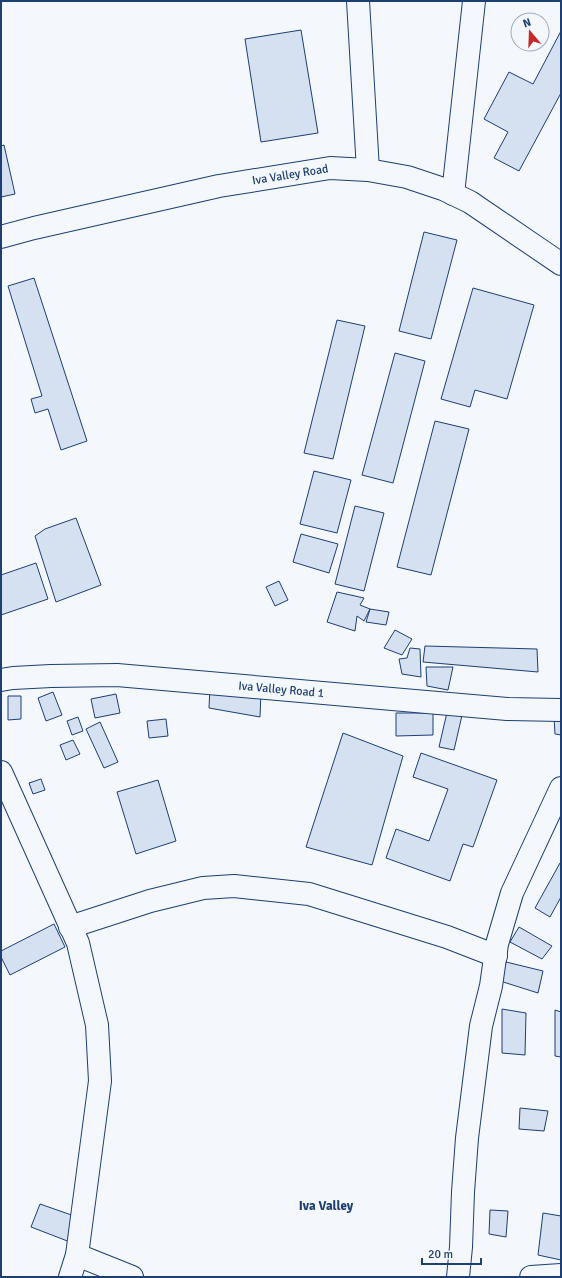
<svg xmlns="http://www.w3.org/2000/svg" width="562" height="1278" font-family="Signika,sans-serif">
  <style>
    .building { fill: #d5e0f0; stroke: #1d3f73 }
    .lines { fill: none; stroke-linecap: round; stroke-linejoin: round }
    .minor-casing { stroke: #1d3f73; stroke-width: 24 }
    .minor { stroke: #f4f7fb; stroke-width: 22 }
    .labels { text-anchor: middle; stroke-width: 3; stroke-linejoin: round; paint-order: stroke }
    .street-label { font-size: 12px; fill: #1d3f73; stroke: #f4f7fb }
    .neighbourhood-label { font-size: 13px; font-weight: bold; fill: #1d3f73; stroke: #f4f7fb }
  </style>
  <rect width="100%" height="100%" fill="#f4f7fb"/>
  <path class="building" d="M301 30 318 133 261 142 245 39Z
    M561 31V93L519 171 494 158 508 132 484 119 509 72 533 84Z
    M4 145 15 194 1 197V146Z
    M424 232 457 240 431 339 399 331Z
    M34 278 87 441 61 450 48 409 35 413 31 399 42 396 8 286Z
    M473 288 534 305 507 399 475 390 470 407 441 399Z
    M337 320 365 326 333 459 304 453Z
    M395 353 425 361 393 483 362 475Z
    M435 421 469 429 431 575 397 567Z
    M314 471 351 480 337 533 300 524Z
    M355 506 384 513 364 591 335 584Z
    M76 518 101 585 56 602 35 536 45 529Z
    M301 534 338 544 329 573 293 562Z
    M36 563 48 599 1 615V575Z
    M279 581 288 600 275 606 266 587Z
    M337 592 364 598 360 605 370 609 364 621 357 616 355 631 327 622Z
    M370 609 389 612 386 625 366 622Z
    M395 630 412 639 402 655 384 648Z
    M425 646 537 649 538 672 423 662Z
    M410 648 420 649 421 677 402 674 399 659 407 658Z
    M426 667H453L448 690 427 686Z
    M210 686 261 691 260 717 209 708Z
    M53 692 62 715 46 721 38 698Z
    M116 694 120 713 95 718 91 699Z
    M8 696H21V719L8 720Z
    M448 708 463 711 454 750 439 747Z
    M396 713H433V735L396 736Z
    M78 717 83 731 72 735 67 721Z
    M554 717 561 718V735L555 734Z
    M166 719 168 736 149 738 147 721Z
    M100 722 118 762 104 768 86 729Z
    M343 733 403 756 372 865 306 847Z
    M73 740 80 754 66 760 60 745Z
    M421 753 497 780 473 847 463 844 450 881 386 858 396 829 429 841 448 789 413 777Z
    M41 779 45 790 33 794 29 783Z
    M158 780 176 841 136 854 117 792Z
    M560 863 561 868V897L550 917 535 908Z
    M54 924 65 947 10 975 1 957V951Z
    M519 927 552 946 542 959 510 942Z
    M506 962 543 971 538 993 500 981Z
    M502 1009 526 1013 525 1055 502 1053Z
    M555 1010 561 1012V1057L555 1056Z
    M520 1108 548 1111 544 1131 519 1129Z
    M40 1204 80 1218 70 1242 31 1227Z
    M490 1210 508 1211 506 1237 489 1234Z
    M543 1213 561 1216V1260L538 1255Z"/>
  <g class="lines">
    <defs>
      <g id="minor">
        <path d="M358 1 368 170"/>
        <path d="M453 194 474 1"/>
        <path id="s1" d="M1 237 34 228 219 186 330 168 368 170 407 177 443 189 470 202 561 264"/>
        <path id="s2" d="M1 680 13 678 51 676 117 675 507 709 561 710"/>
        <path d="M1 772 78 943 97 1025 100 1081 77 1255 70 1277"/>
        <path d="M70 927 150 901 203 888 234 886 309 894 447 937 496 956"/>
        <path d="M77 1255 132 1277"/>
        <path d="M458 1277 461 1247 463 1192 467 1138 481 1026 491 986 497 944 512 893 561 788"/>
        <path d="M531 1277 561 1275"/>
      </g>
    </defs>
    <use href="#minor" class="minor-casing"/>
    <use href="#minor" class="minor"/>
  </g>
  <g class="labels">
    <g class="street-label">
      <text dy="4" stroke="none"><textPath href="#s1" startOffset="296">Iva Valley Road</textPath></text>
      <text dy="4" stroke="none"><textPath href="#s2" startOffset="281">Iva Valley Road 1</textPath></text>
    </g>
    <g class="neighbourhood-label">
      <text x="326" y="1210">Iva Valley</text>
    </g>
  </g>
  <rect width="562" height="1278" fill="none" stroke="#1d3f73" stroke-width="4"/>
  <g transform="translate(530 32) rotate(341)"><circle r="19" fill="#f4f7fb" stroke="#9eadc5"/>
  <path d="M0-3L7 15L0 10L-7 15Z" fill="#c62828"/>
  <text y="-6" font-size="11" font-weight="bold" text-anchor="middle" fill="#1d3f73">N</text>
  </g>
  <path d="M422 1258v6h59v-6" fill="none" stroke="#1d3f73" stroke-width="2"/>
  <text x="428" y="1258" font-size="12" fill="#1d3f73" stroke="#f4f7fb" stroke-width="3" paint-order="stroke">20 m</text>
</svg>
